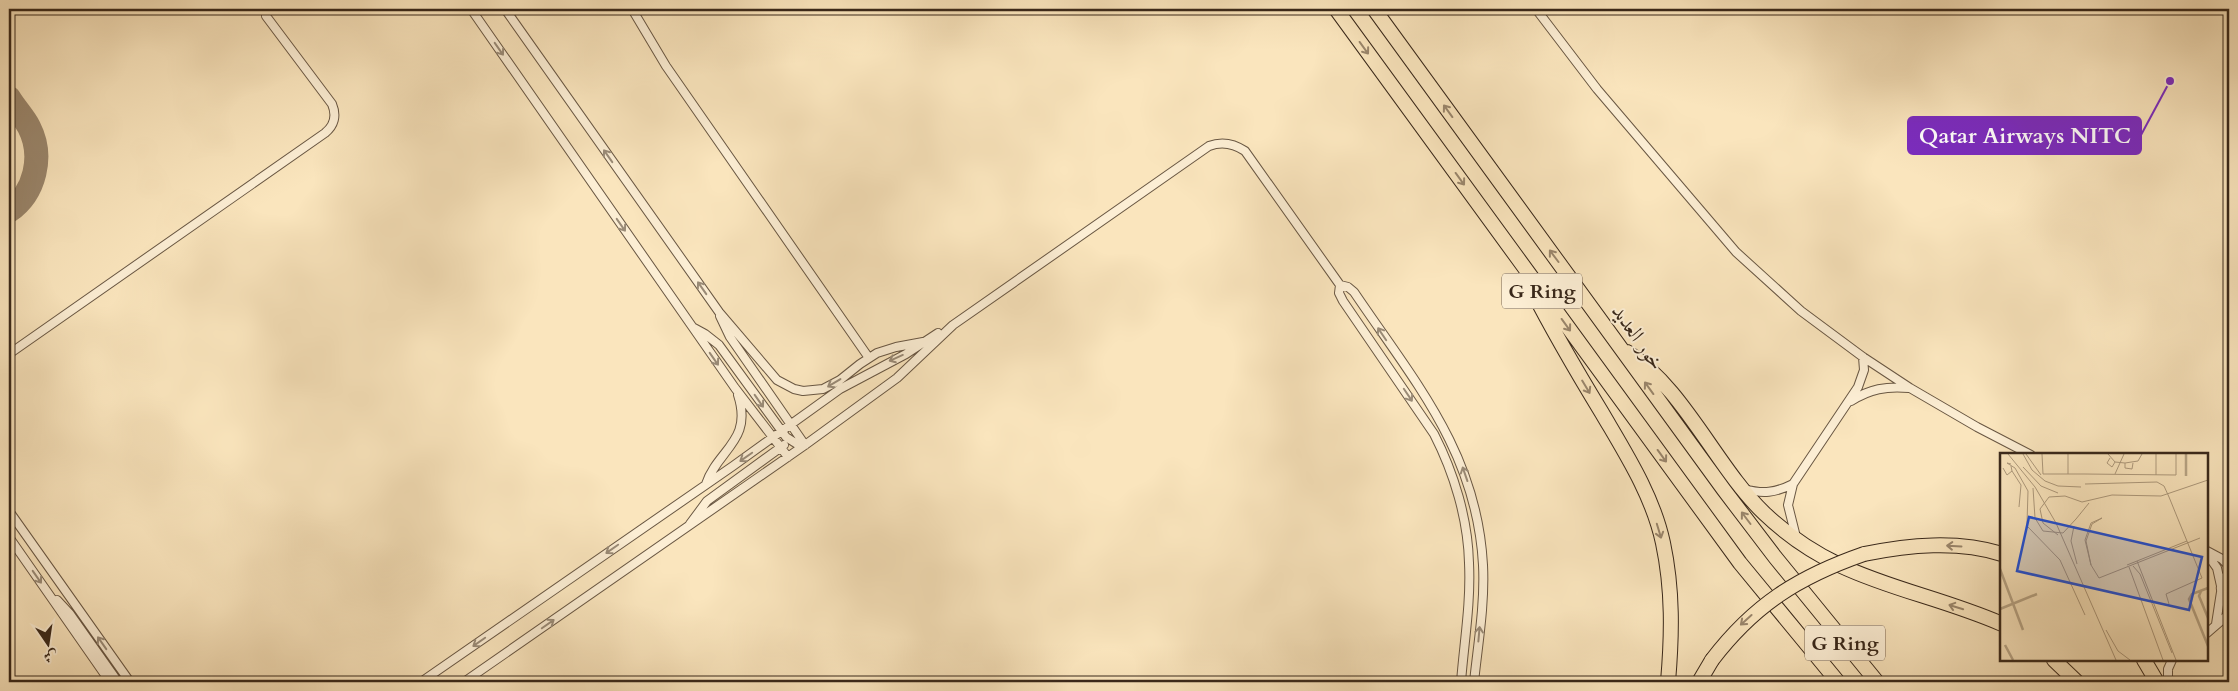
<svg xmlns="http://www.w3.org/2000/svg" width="2238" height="691" font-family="Cardo,Amiri,serif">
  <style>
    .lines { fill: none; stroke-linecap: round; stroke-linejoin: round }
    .taxiway { stroke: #9a866c; stroke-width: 24 }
    .street-casing { stroke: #695743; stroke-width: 10 }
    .highway-casing { stroke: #39281a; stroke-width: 16 }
    .street { stroke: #fceed4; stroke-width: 8 }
    .highway { stroke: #fae5bd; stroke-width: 14 }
    .highway-bridge-casing { stroke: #39281a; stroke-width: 16; stroke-linecap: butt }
    .highway-bridge { stroke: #fae5bd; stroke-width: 14 }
    .oneway { stroke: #9a866c }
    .oneway2 { stroke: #9a8b77 }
    .labels { text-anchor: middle; stroke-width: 4; stroke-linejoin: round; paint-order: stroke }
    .shield { fill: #fceed4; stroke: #746352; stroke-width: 1 }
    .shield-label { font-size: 20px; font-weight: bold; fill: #39281a }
    .street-label { font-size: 21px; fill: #39281a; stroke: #fceed4 }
    .inset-river { fill: none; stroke: #b8a586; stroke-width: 2.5 }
    .inset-road { fill: none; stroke: #ad997c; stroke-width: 1 }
    .view { fill: #1d4ed8; fill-opacity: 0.15; stroke: #1d4ed8; stroke-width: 2.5 }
    .inset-edge { fill: none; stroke: #39281a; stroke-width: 2.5 }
    .leader { fill: none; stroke: #7b2cbf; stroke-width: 2 }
    .callout-dot { fill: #7b2cbf; stroke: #fceed4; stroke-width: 2 }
    .callout { fill: #7b2cbf; stroke: #7b2cbf; stroke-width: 2 }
    .callout-label { font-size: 22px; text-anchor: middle; font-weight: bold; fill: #fff }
  </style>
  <rect width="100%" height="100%" fill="#fae5bd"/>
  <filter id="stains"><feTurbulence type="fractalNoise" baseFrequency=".004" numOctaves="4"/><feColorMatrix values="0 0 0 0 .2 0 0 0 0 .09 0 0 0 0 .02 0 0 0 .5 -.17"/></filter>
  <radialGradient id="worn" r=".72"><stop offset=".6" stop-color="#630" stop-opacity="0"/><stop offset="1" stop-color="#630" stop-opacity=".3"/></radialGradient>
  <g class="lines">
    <path class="taxiway" d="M9 98C15 108 24 117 29 127 44 156 35 193 9 211"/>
    <defs>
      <path id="street" d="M471 9 735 388 788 457
        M505 9 719 312 777 380 794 389 803 391 823 389 840 380 860 364 877 353 896 347 923 342
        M632 9 666 66 869 358
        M1536 9 1597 89 1736 252 1801 311 1863 357 1910 388 1977 427 2031 455
        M720 316 730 337 805 445
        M694 328 705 334 719 345 786 437 797 444 805 445
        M9 354 325 133C334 126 337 116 332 104L266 16
        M1851 401C1870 389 1886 386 1909 388
        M706 484C718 449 753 441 738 395
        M1744 489C1763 494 1775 493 1793 484
        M9 511 130 682
        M690 524 707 501 784 445
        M9 537 110 682
        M1796 537 1788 505 1793 484 1858 387 1864 370 1863 357
        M2207 551 2222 559 2229 566
        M2207 554 2217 568 2221 586
        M2229 573C2218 582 2218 594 2229 603
        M57 600 70 614 118 682
        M2216 624 2221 592
        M2207 633 2229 614
        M421 682 733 466 840 389 906 354 938 333
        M464 682 805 445 897 378 953 325 1209 146C1222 141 1233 143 1245 151L1340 285
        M1461 682C1464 643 1471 603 1469 563 1468 519 1454 473 1434 434L1343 301 1339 293 1340 285 1348 287 1354 292C1414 381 1477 452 1483 565 1485 604 1478 644 1474 682
        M2168 682V669L2172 660"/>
      <path id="highway" d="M1336 9 1740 563 1838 682
        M1374 9 1724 490 1775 557 1877 682
        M1531 288C1553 331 1577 372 1602 413 1626 454 1653 496 1663 543 1673 590 1672 635 1668 682
        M1627 352C1684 388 1716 467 1764 513 1838 584 1914 586 2002 624
        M1864 554C1909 545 1957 540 2002 554
        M2054 660 2077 682
        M2144 660 2157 682
        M1699 682 1712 660"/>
    </defs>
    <use href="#street" class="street-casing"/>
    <use href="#highway" class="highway-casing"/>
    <use href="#street" class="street"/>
    <use href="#highway" class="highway"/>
    <defs>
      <path id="highway-bridge" d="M1712 660C1754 605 1798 577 1864 554"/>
    </defs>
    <use href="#highway-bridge" class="highway-bridge-casing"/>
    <use href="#highway-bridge" class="highway-bridge"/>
  </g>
  <defs><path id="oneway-shaft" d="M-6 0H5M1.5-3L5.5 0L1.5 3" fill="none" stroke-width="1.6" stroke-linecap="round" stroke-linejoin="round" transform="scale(1.25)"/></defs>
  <g class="oneway">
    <use href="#oneway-shaft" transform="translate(1364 48) rotate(54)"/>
    <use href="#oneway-shaft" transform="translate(1448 111) rotate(-126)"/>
    <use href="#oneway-shaft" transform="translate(1460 179) rotate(54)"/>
    <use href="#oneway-shaft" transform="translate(1554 256) rotate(-127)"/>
    <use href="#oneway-shaft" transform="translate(1566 325) rotate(54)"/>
    <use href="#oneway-shaft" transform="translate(1586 387) rotate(59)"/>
    <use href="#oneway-shaft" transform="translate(1649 388) rotate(-126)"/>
    <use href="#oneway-shaft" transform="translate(1662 456) rotate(54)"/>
    <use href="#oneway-shaft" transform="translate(1746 518) rotate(-127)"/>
    <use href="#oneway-shaft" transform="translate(1659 531) rotate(73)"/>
    <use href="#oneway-shaft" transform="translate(1954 546) rotate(-177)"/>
    <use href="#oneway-shaft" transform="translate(1956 607) rotate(-163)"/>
    <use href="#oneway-shaft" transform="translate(1746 620) rotate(138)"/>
  </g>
  <g class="oneway2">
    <use href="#oneway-shaft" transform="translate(499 49) rotate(55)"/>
    <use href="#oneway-shaft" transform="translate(608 156) rotate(-125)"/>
    <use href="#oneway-shaft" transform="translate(621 225) rotate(55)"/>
    <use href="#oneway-shaft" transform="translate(702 288) rotate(-125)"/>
    <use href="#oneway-shaft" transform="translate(1382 334) rotate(-124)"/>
    <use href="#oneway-shaft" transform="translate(896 358) rotate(156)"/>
    <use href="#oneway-shaft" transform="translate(714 359) rotate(55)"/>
    <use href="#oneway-shaft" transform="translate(834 383) rotate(149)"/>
    <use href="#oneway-shaft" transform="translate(1408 395) rotate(56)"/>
    <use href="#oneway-shaft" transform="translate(759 401) rotate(55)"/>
    <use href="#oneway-shaft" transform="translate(746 457) rotate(145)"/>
    <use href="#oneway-shaft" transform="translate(1465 474) rotate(-109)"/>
    <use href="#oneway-shaft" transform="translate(612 549) rotate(145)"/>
    <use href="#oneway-shaft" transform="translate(37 577) rotate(55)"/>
    <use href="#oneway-shaft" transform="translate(548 624) rotate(-35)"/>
    <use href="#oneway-shaft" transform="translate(1479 634) rotate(-85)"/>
    <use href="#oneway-shaft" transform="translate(479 642) rotate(145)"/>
    <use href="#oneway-shaft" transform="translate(102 643) rotate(-125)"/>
  </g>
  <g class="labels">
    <g class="shield">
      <rect x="1502" y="273.5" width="80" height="35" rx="4"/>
      <rect x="1805" y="625.5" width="80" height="35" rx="4"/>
    </g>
    <g class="shield-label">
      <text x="1542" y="298">G Ring</text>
      <text x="1845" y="650">G Ring</text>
    </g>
    <g class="street-label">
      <text transform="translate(1638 337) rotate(55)" y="7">خور العديد</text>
    </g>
  </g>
  <g transform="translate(2000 453)">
    <rect width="208" height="208" fill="#fae5bd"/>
    <path class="inset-river" d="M186 1V23M0 116 23 177M208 135 192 141 189 146 208 193M201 138 199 143 208 165M0 156 37 141M5 192 13 207"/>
    <path class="inset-road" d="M8 1 35 34 56 70 116 207M23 1 32 17 45 28 58 33 81 34M26 1 41 22M42 1 43 21H85M108 1 115 9 125 10 138 8 142 1M110 5 107 10 112 14 115 9M125 10V15L132 16 133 10M11 11 7 10 15 15 28 38 27 71M23 14 41 33 58 40M3 15 7 22 12 18 11 13M12 18 21 32 19 54M68 21V1M85 21 176 22V1M115 21 124 1M156 22V1M85 31 157 29 164 33 169 44M33 35 35 65 43 78 63 80 76 66M65 43 82 49 112 42 161 43 208 27M102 65 92 71 86 88 91 112 85 87 91 70ZM76 66 89 50M74 73 71 88 77 111M28 74 60 107 85 162M58 82 43 70 40 56 49 44 65 43M137 108 176 207M91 112 99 125 200 85M127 112 187 88M133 113 140 121 172 200M129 114 163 207M169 151 166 141 202 125 169 44M106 177 118 198 130 207"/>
    <path class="view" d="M29 64 202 104 189 157 17 118Z"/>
    <rect width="208" height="208" class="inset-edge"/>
  </g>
  <path class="leader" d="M2170 81L2141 135"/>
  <circle class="callout-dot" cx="2170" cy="81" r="5"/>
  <rect class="callout" x="1908" y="117" width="233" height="37" rx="5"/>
  <g class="callout-label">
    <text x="2025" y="143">Qatar Airways NITC</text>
  </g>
  <rect width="2238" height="691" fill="none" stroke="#fae5bd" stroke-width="30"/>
  <rect x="10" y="10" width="2218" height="671" fill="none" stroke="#39281a" stroke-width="2.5"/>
  <rect x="15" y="15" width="2208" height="661" fill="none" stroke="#39281a"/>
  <g transform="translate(48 644) rotate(167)" stroke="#fceed4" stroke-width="4" paint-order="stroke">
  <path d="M0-4L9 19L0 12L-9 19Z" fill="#39281a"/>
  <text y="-8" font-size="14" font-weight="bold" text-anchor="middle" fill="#39281a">ش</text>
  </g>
  <rect width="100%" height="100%" filter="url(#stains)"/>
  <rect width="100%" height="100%" fill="url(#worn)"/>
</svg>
